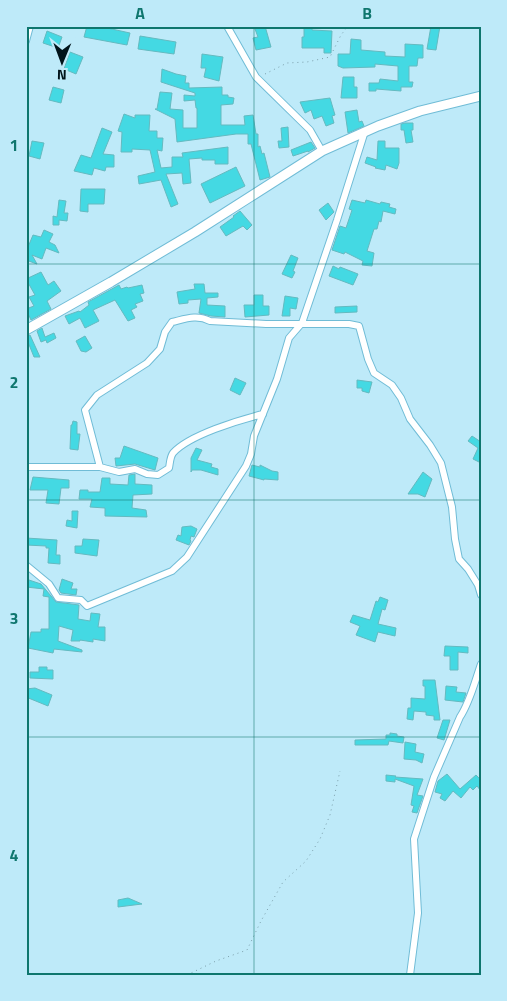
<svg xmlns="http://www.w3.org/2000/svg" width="507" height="1001" font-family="'Titillium Web',sans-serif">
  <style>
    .building { fill: #44d9e3; stroke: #64bac0 }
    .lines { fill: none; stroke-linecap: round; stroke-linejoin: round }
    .street-casing { stroke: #70bcd6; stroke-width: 8 }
    .secondary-casing { stroke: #70bcd6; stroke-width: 11 }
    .path { stroke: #7b9eaa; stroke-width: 1; stroke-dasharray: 1 4; stroke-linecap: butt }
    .street { stroke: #fff; stroke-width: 6 }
    .secondary { stroke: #fff; stroke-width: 9 }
    .grid { fill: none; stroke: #0f766e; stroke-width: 1; stroke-opacity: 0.55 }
    .neatline { fill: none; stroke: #0f766e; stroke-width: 2 }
    .grid-label { font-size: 16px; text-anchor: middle; font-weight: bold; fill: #0f766e }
  </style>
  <rect width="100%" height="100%" fill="#beeaf9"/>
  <path class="building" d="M87 26H98L130 33 127 45 84 37Z
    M265 26 271 47 256 50 253 38 258 37 255 29Z
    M304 26H312V30L332 31 331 53H324V48H302V37H304Z
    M431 26H440L436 50 427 49Z
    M47 31 62 37 58 48 43 43Z
    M140 36 176 42 174 54 138 49Z
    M351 39 361 40V50L385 52V56L405 57V44L423 45V58H418L417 66H409V82H413L412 87H401V91L376 89V91H369V83H379L380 79 398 81V66L375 64V67L343 68 338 66V54H350Z
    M70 52 83 57 76 74 64 69Z
    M202 54 223 57 219 81 204 77 206 68H201Z
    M162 69 176 74 186 76 185 83H189V88L222 87V95H228V97L234 98 233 104 221 105V125H245L244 116 253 115 256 134H258V147L260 146 262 154 264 153 270 177 260 180 251 144H248V134H236L177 142 175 119 155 109H157L160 92 172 93 170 109 183 110V128H197V108H196L195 100 184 101V95L195 96V93L161 82Z
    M343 77H354V87H357V98H341Z
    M53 87 64 90 61 103 49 100Z
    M330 98 335 115 332 116 334 123 326 126 322 116 314 119 311 110 305 113 300 102Z
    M357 110 359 122 362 121 364 126 348 133 345 112Z
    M124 114 135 118V115H150L149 131H157V138H163L162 151 157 150 161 168 172 167V157H183L182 153 228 147V164H215V160H202V158L189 159 191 183 183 184 182 173 166 174 178 204 171 207 161 180 139 184 138 176 155 172 150 150 132 149V152H121L122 132 118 131Z
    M405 123H413V130H411L413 142 406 143 404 130H401V124Z
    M288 127 289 147 279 148 278 141H282L281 128Z
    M102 128 112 132 103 154 114 155V167H106L105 171 94 168 92 175 74 171 81 155 91 158Z
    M32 141 44 143 40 159 29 156Z
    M378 141H385V148H399V163L397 169 386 165 385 170 375 168 376 167 365 163 367 157 377 160Z
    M311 142 315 148 308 152V151L293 156 291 150Z
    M236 167 245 186 210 203 201 184Z
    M81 189H105L104 204H88V212L80 211Z
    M59 200 66 201 64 213H68L67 221 59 220V225H53V216L57 217Z
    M352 200 365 203 366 200 380 204 381 202 390 204 389 207 396 209 395 214 383 211 381 222 379 221 377 229H374L367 251 374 253 372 266 362 265 363 261 345 252 344 254 332 250 340 226 346 228 352 210 349 209Z
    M328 203 334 212 326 220 319 210Z
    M240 211 252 225 247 230 243 226 226 236 220 227 234 217 233 216Z
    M44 230 53 234 49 242 55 245 59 253 46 248 42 259 32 255 37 264 26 260V244L28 247 33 235 41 237Z
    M291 255 298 258 293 271 295 272 292 278 282 274Z
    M333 266 339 269 340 267 358 274 353 285 329 276Z
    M41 272 48 285 54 281 61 291 47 301 51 309 31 320 26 309 34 306 29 297 35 295 26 279Z
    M194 284H204L205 293H218V297L207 298V305L225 306V317L211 316 199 313 201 299 188 300V303L179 304 177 292 195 289Z
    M119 285 121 289 127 287 128 288 142 285 144 293 140 294 143 301 135 304 137 307 131 310 135 318 128 321 115 300 93 310 99 321 85 328 80 318 69 324 65 316 79 311 80 312 89 305 88 302Z
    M254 295H263V306H269V315L245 317 244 305H254Z
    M285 296 298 298 296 309 290 308V316H282Z
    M357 306V312L335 313V307Z
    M42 328 45 337 54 333 56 338 47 343 46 340 41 342 37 331Z
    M30 335 40 357H34L26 337Z
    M85 336 92 348 86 352 81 351 76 341Z
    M235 378 246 383 240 395 230 390Z
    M357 380 372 382 369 393 362 391V388H357Z
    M73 421 77 422V434H80L78 450 70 449 71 425H72Z
    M472 436 481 442V463L473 459 478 448 468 441Z
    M124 446 158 458 155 470 135 464 116 466 115 458H120Z
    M196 448 202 450 197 460 212 464 211 467 218 469V475L201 470H192L191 472V458Z
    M252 465 260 467V465L272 471 278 472V480L264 479V480L249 476Z
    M423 472 432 479 425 497 418 494H408Z
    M135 474V484L152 485V494L133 495 132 508 146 510 147 517 105 516V508L90 507 92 499H79L80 490H88V492H100L102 478H110V484L128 485 129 475Z
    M33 477 69 480V488H61L59 504 46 503 48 490H30Z
    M72 511H78L77 528 66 526 67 520 72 521Z
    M191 526 197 529 194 537 191 536 190 540 191 541 189 545 176 540 178 535 181 536 182 527Z
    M26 538 57 540 56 555H60V564L48 563 49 548H46V546L26 545Z
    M83 539 99 540 97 556 75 553V546H82Z
    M26 579 41 584 56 602 79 605 78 619 90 621 91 613 100 614 98 627H105V641L93 639V642L80 640V641H71L73 630 59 626 58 641 82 650V652L54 649 53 653 28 648 31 632H41V629H49V597L43 596 44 589 26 587Z
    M62 579 73 583 71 589H77L76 595 61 593 59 590Z
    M380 597 388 600 385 610 382 609 378 624 396 628 395 636 378 632 375 642 356 635 360 626 350 622 353 615 370 620 376 601 378 602Z
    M445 646 468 647V653L458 652V670H450V656H444Z
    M39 667H47V670H53V679L30 678V672H39Z
    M423 680H435L440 720H434V716L426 715V712L414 711 413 720 407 719 408 708H411V698L425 699V686H423Z
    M446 686 457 687 456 692 466 693 463 702 445 700Z
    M35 688 52 695 48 706 26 697V689Z
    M443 720H450L444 740 437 738Z
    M390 733 397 734V736L404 737 403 743 389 741 388 745H355V740L386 739V735H390Z
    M405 742 416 744 415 752 424 754 422 763 416 760 404 759Z
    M447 774 460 789 476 775 481 780V791L477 786 473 790 470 787 461 798 453 791 445 801 440 798 442 794 435 792 438 781Z
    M386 775 396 776 395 777 423 779 417 795 423 796 417 813 412 812 414 806 411 805 414 786 395 779V782L386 781Z
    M128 898 142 904 118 907V900Z"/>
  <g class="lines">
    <defs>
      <path id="street" d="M227 26 256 77 310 130 322 151
        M26 41 30 26
        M26 467H100L119 472 135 469 147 474 158 475 169 468C170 463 170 457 173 453 189 435 239 420 263 414
        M100 467 85 410 97 395 147 363 160 349 165 332 172 322C185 319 197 314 210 321L266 324H349L359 326 368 359 374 373 392 385 401 398 410 419 430 445 441 463 452 507 455 539 459 559 468 569 478 585 481 595
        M26 565 49 584 58 598 81 600 87 606 172 571 187 557 246 466 251 454 254 436 277 379 289 338 302 323 337 220 365 131
        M410 975 418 913 414 839 434 777 460 717C470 702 475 681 481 664"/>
      <path id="secondary" d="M26 330 111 282 195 232 322 151 378 126 420 111 481 96"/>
    </defs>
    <use href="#street" class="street-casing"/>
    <use href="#secondary" class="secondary-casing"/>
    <path class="path" d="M265 74 287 63 307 62 330 57 341 35 348 26
      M187 975 216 961 247 950 261 921 283 882 306 861 320 839 330 815 340 771"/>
    <use href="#street" class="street"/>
    <use href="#secondary" class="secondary"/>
  </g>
  <path class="grid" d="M254 26V975M26 264H481M26 500H481M26 737H481"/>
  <rect width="507" height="1001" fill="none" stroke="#beeaf9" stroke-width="55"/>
  <g transform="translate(62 62) rotate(181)" stroke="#beeaf9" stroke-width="4" paint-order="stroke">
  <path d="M0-4L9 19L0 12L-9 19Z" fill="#00131a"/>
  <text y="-8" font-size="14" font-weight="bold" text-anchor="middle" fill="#00131a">N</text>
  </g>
  <rect x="28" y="28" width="452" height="946" class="neatline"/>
  <g class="grid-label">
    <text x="140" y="19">A</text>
    <text x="367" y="19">B</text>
    <text x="14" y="151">1</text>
    <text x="14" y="388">2</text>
    <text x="14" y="624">3</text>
    <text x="14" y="861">4</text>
  </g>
</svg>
